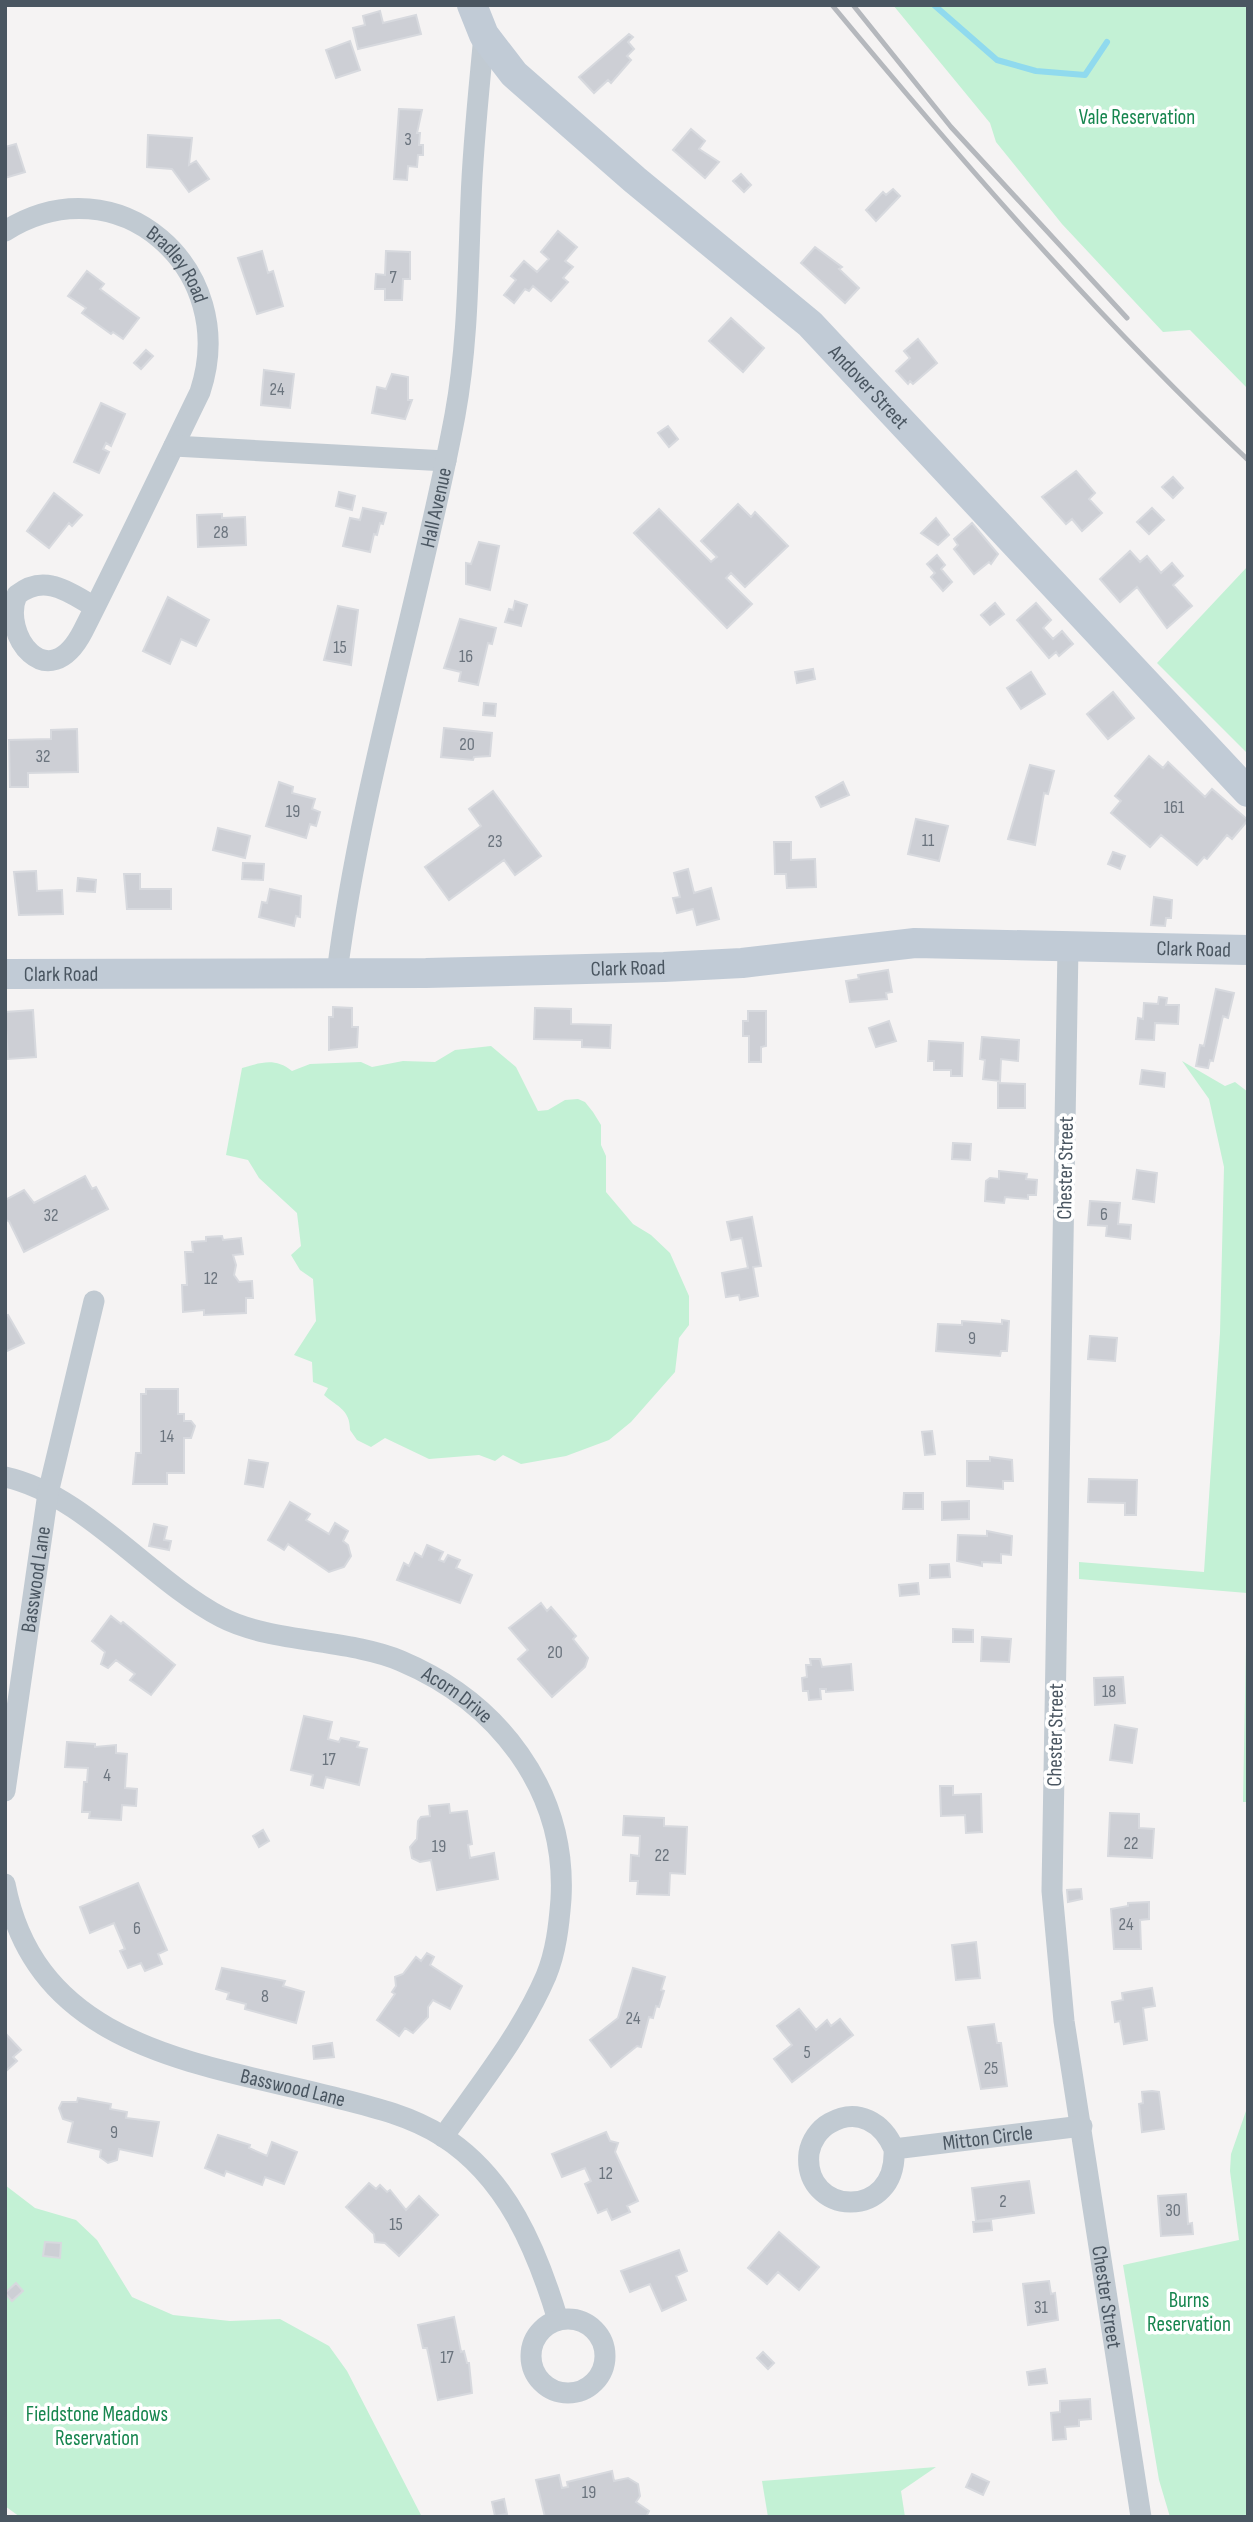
<svg xmlns="http://www.w3.org/2000/svg" width="1253" height="2522" font-family="'Sofia Sans Condensed',sans-serif">
  <style>
    .green { fill: #c3f1d5 }
    .lines { fill: none; stroke-linecap: round; stroke-linejoin: round }
    .stream { stroke: #90daee; stroke-width: 6 }
    .building { fill: #cdcfd5; stroke: #d7d9de; stroke-width: 2 }
    .street { stroke: #c1cad2; stroke-width: 21 }
    .secondary { stroke: #c1cbd6; stroke-width: 30 }
    .rail { stroke: #b5b8bd; stroke-width: 5 }
    .labels { text-anchor: middle; stroke-width: 7; stroke-linejoin: round; paint-order: stroke }
    .number-label { font-size: 18px; fill: #6b747e }
    .park-label { font-size: 21px; fill: #17864f; stroke: #fff }
    .street-label { font-size: 21px; fill: #4a5661; stroke: #fff }
  </style>
  <rect width="100%" height="100%" fill="#f5f3f3"/>
  <path class="green" d="M893 5H1248V389L1190 330 1163 332 1062 224 996 142 990 123Z
    M1248 566V754L1157 663Z
    M491 1046 516 1067 538 1111 548 1110 565 1100 578 1099 585 1102 593 1112 601 1125V1145L606 1156V1192L633 1224 651 1235 670 1253 689 1296V1325L679 1338 675 1372 631 1422 609 1440 566 1456 521 1464 503 1455 495 1461 479 1455 429 1459 385 1438 371 1447 357 1440 350 1430C350 1410 338 1407 324 1395L328 1388 313 1382 312 1362 294 1355 316 1321 313 1279 300 1270 291 1255 301 1246 297 1213 259 1178 248 1160 226 1155 242 1068C263 1062 275 1058 292 1071L310 1064 361 1062 372 1067 403 1061 435 1062 455 1050Z
    M1182 1061 1225 1086 1235 1082 1248 1092V1802H1243L1247 1593 1079 1579V1562L1204 1572 1220 1333 1224 1167 1209 1099Z
    M1248 2053V2517H1170L1159 2480 1123 2265 1239 2240 1230 2171 1231 2154 1246 2111Z
    M5 2185 35 2208 76 2220 97 2240 132 2297 173 2315 230 2321 280 2319 329 2346 347 2371 422 2517H20L5 2506Z
    M936 2467 901 2491 905 2517H768L762 2481Z"/>
  <g class="lines">
    <path class="stream" d="M934 5 997 60 1036 71 1085 75 1107 42"/>
  </g>
  <path class="building" d="M380 11 383 23 416 15 421 34 358 49 353 28 365 25 363 16Z
    M629 34 633 37 628 42 634 49 627 56 631 60 611 83 608 80 594 93 579 77Z
    M350 41 360 70 336 78 326 50Z
    M399 109 422 110 417 133H420L419 145H423V155H418L417 167 408 166 407 180 394 179Z
    M691 129 705 141 699 149 719 162 705 178 673 150Z
    M148 135 192 138 189 165 196 161 209 179 189 192 172 169 147 167Z
    M16 144 25 172 5 178V147Z
    M741 174 751 185 744 192 733 181Z
    M893 189 900 196 876 221 866 210 883 192 886 195Z
    M558 231 577 247 565 261 573 267 563 278 568 282 551 301 533 286 529 291 525 289 514 303 504 295 516 280 511 276 524 261 537 272 549 259 541 252Z
    M815 247 842 267 839 269 859 288 845 303 801 263Z
    M262 251 268 273 273 271 283 306 257 314 238 258Z
    M386 251 410 252V279H403L402 300H385V289H375L376 274 385 275Z
    M87 271 104 284 100 289 139 318 123 339 113 332 111 334 82 313 86 308 68 296Z
    M731 318 764 348 743 372 709 341Z
    M918 339 937 363 913 384 910 381 908 384 896 371 910 358 904 351Z
    M146 350 153 356 141 369 134 363Z
    M264 370 294 374 290 408 261 405Z
    M392 374 408 377V400H412L405 419 372 413 377 387 386 389Z
    M101 403 125 414 111 446 106 443 103 449 109 452 99 473 74 462Z
    M668 426 678 439 669 447 658 433Z
    M1076 471 1095 493 1089 499 1102 513 1082 531 1072 519 1066 524 1042 497Z
    M1173 477 1183 488 1173 498 1162 487Z
    M339 492 355 496 352 510 336 506Z
    M54 493 82 515 72 526 69 523 49 548 27 531Z
    M738 504 751 517 755 512 788 546 745 587 731 573 726 578 752 604 727 628 634 533 659 509 711 562 717 557 701 541Z
    M363 508 386 513 383 524 380 523 377 535 374 534 370 552 343 546 350 518 360 520Z
    M1152 508 1164 520 1149 534 1137 522Z
    M222 514V518L245 517 246 545 198 547 197 515Z
    M936 518 949 535 938 545 921 533Z
    M972 523 998 554 991 564 989 562 974 574 954 549 958 545 954 539Z
    M479 542 499 546 490 590 466 584V563L471 564Z
    M1130 551 1140 562 1147 556 1161 573 1172 563 1183 576 1173 585 1192 606 1167 628 1137 587 1120 602 1100 579Z
    M937 555 945 565 941 569 952 582 943 591 931 577 935 573 927 564Z
    M168 597 209 620 196 646 181 639 170 664 143 651Z
    M515 601 527 605 521 626 505 622 509 609 513 610Z
    M995 603 1004 614 990 625 981 615Z
    M1036 603 1051 620 1043 628 1053 639 1062 631 1073 644 1059 656 1056 652 1049 658 1017 620Z
    M338 606 358 610 351 665 324 660Z
    M460 619 496 628 492 644 488 643 478 685 459 681 461 672 444 668Z
    M813 669 815 679 797 683 795 672Z
    M1031 672 1045 694 1021 709 1007 688Z
    M1113 692 1134 718 1108 739 1087 714Z
    M484 703 496 704 495 716 483 715Z
    M444 728 492 733 490 756 474 757 473 760 441 757Z
    M77 729 78 772 28 773V787H10L9 740 51 739V730Z
    M1149 756 1163 768 1168 762 1205 797 1212 789 1248 820 1232 839 1227 835 1207 859 1204 857 1197 865 1161 835 1150 847 1111 813 1121 801 1115 796Z
    M1030 765 1054 771 1048 794 1044 793 1035 845 1008 839Z
    M279 782 293 787 292 793 315 799 312 809 320 812 316 826 310 824 306 838 266 826Z
    M843 782 849 795 821 807 816 797Z
    M493 791 541 856 515 875 504 860 449 900 425 867 481 826 469 809Z
    M916 819 948 826 939 861 908 854Z
    M218 828 250 836 245 858 213 850Z
    M774 842H791V860L815 859 816 887 787 888 786 874H775Z
    M1113 852 1125 856 1120 869 1108 864Z
    M243 863 264 864 263 880 242 879Z
    M688 869 694 893 711 888 719 919 697 925 693 909 677 913 673 898 680 897 674 873Z
    M36 871 37 891 62 890 63 914 19 915 14 872Z
    M124 874H140V889H171V909H127Z
    M78 878 96 880 95 892 77 891Z
    M270 889 301 896 300 917 296 916 294 926 259 917 262 902 267 903Z
    M1154 897 1172 900 1171 918H1166L1165 926 1151 925Z
    M888 970 892 992 886 993 887 999 850 1002 846 981 859 979 858 975Z
    M1216 989 1234 993 1228 1018 1223 1016 1213 1061 1210 1060 1208 1068 1196 1066 1200 1045 1204 1046Z
    M1159 997 1167 998 1166 1005H1179L1178 1024 1155 1023 1154 1040 1136 1039 1138 1018 1143 1019 1144 1003 1158 1004Z
    M333 1007 352 1008V1027H358L357 1047 329 1050V1017H333Z
    M535 1008 571 1009V1024L611 1025 610 1048 582 1047V1040L534 1039Z
    M33 1010 36 1057 8 1059 5 1012Z
    M748 1011H766V1046L761 1047V1062H749V1036H743V1021H748Z
    M889 1021 896 1041 876 1047 869 1028Z
    M982 1037 1019 1040 1018 1061 1001 1059 1000 1081 983 1079 985 1060 980 1059Z
    M929 1041 963 1043 962 1076H951V1070H934V1061H928Z
    M1142 1070 1165 1073 1164 1087 1140 1084Z
    M998 1083 1025 1084V1108H998Z
    M953 1143 971 1144 970 1160 952 1159Z
    M1137 1170 1157 1173 1154 1202 1133 1199Z
    M999 1171 1027 1174 1026 1179 1037 1180 1036 1195H1028V1199L1005 1197 1004 1203 985 1201 986 1181 990 1178 999 1179Z
    M85 1176 92 1189 96 1187 108 1209 24 1252 9 1221 5 1220V1200L24 1190 34 1203Z
    M1090 1201 1120 1203 1118 1224 1131 1225 1130 1239 1106 1236 1107 1226 1088 1225Z
    M752 1217 761 1266 753 1267 758 1296 740 1300 739 1295 726 1297 722 1273 748 1268 742 1238 731 1240 727 1222Z
    M222 1236 223 1240 241 1238 243 1254 233 1255 236 1265 234 1275 239 1282 252 1281 253 1298H246V1313L204 1315V1310L183 1312 182 1285H187L185 1252H193L192 1242 206 1241V1237Z
    M8 1315 24 1343 5 1352V1316Z
    M1002 1320 1009 1321 1007 1351H1001L1000 1356 936 1351 938 1324 962 1325V1321L1002 1324Z
    M1090 1336 1117 1338 1115 1361 1088 1359Z
    M146 1389H178V1414H184V1421H191L195 1426 191 1438H184V1473H167V1484H133L136 1453H141V1394H146Z
    M932 1431 935 1454 925 1455 922 1432Z
    M990 1457 1012 1460 1013 1481H1003V1489L967 1486V1461H990Z
    M249 1460 268 1463 263 1487 245 1484Z
    M1089 1479 1137 1480 1136 1515H1125V1503L1088 1502Z
    M904 1493H923V1509H903Z
    M969 1501V1519L942 1520V1502Z
    M290 1502 310 1514 306 1520 329 1534 335 1523 348 1531 343 1541 348 1545 351 1556 344 1567 329 1572 288 1544 284 1550 268 1540Z
    M154 1524 167 1527 164 1540 171 1541 169 1550 149 1546Z
    M987 1531 1012 1536 1011 1555 1001 1554V1563L982 1562V1566L957 1561 958 1535 987 1536Z
    M427 1545 443 1552 439 1560 444 1562 448 1555 460 1560 456 1568 472 1575 460 1603 397 1580 404 1563 409 1566 415 1553 422 1557Z
    M949 1564 950 1577 930 1578V1565Z
    M918 1583 919 1594 900 1596 899 1585Z
    M541 1603 547 1611 551 1607 576 1636 573 1639 588 1658 585 1667 552 1697 518 1659 528 1650 509 1628Z
    M111 1616 121 1624 123 1622 175 1665 151 1695 130 1680 135 1674 116 1660 108 1668 101 1664 105 1652 92 1641Z
    M953 1629 973 1630V1642H953Z
    M982 1637 1011 1639 1009 1662 981 1661Z
    M810 1659H820L822 1667 851 1664 853 1690 826 1692V1689H820L821 1699 809 1700 808 1691H803L802 1678 807 1677 806 1665H811Z
    M1123 1677 1125 1703 1095 1705 1094 1678Z
    M304 1716 332 1722 328 1739 339 1742 341 1738 359 1742 357 1747 367 1749 359 1785 326 1777 323 1788 311 1785 313 1775 291 1770Z
    M1115 1725 1137 1729 1132 1763 1110 1760Z
    M67 1742 95 1744V1747L116 1745V1753L127 1754 125 1788 137 1789 136 1806 122 1805 121 1820 89 1818 90 1812H82L84 1782H87L88 1768 65 1767Z
    M940 1786H953V1795L981 1794 982 1832 966 1833 965 1815 941 1816Z
    M449 1804 450 1813 467 1811 472 1844 468 1845 470 1858 494 1853 498 1879 437 1890 431 1860 420 1862 412 1858 410 1847 417 1839 418 1821 421 1817 430 1816 429 1806Z
    M1110 1813 1139 1814V1828L1154 1829 1152 1858 1108 1856Z
    M624 1816 664 1818V1826L687 1827 685 1874 670 1873 669 1895 637 1894 638 1881H630L631 1855 639 1856 640 1836 623 1835Z
    M263 1830 269 1841 259 1847 253 1836Z
    M138 1883 167 1950 158 1954 162 1964 145 1971 141 1963 128 1968 120 1951 125 1949 114 1923 90 1933 80 1907Z
    M1081 1889 1082 1899 1068 1902 1067 1890Z
    M1149 1902V1919L1140 1920 1141 1949H1114L1111 1909 1128 1906V1903Z
    M976 1942 980 1978 956 1980 952 1945Z
    M427 1953 434 1957 430 1965 462 1986 450 2009 433 2000 428 2007V2017L413 2033 405 2028 399 2036 377 2020 395 1994 392 1992 396 1986 395 1977 403 1974 416 1957 421 1961Z
    M222 1968 285 1981 283 1986 304 1992 296 2023 245 2009 246 2004 227 1999 229 1993 216 1989Z
    M633 1968 665 1977 661 1990 664 1991 659 2007 656 2006 653 2018 649 2017 641 2047 637 2046 611 2067 590 2040 618 2018Z
    M1152 1988 1155 2006 1143 2008 1147 2040 1124 2044 1120 2021 1115 2022 1112 2002 1123 2000 1122 1993Z
    M799 2009 816 2030 827 2020 831 2026 840 2019 853 2035 792 2082 774 2059 792 2045 777 2026Z
    M994 2024 997 2043H1001L1007 2086 981 2089 968 2027Z
    M5 2033 21 2050 13 2057 17 2061 5 2072Z
    M332 2043 334 2057 314 2059 313 2046Z
    M1152 2091 1159 2092 1164 2129 1142 2132 1139 2104 1143 2103 1142 2092Z
    M78 2098 111 2104 110 2109 127 2112 126 2118 159 2122 152 2156 119 2149 117 2160 108 2163 100 2157 101 2150 68 2142 73 2122 63 2119 59 2108 62 2102H77Z
    M606 2132 610 2141 618 2143 615 2152 638 2201 627 2206 630 2212 612 2220 607 2209 598 2213 585 2184 591 2181 585 2168 562 2177 552 2154Z
    M218 2135 250 2145 249 2148 267 2156 272 2142 297 2152 284 2184 265 2177 262 2185 226 2171 224 2176 205 2168Z
    M1029 2181 1034 2213 976 2221 972 2188Z
    M369 2183 376 2189 380 2185 387 2192 390 2190 406 2210 419 2196 438 2215 399 2256 385 2243 375 2242 374 2234 346 2207Z
    M1186 2194 1188 2224 1192 2223 1193 2234 1161 2236 1158 2196Z
    M991 2221 992 2230 974 2232 973 2222Z
    M779 2232 819 2267 799 2290 778 2272 767 2284 748 2268Z
    M45 2242 61 2243 60 2258 43 2256Z
    M679 2250 687 2271 676 2276 686 2300 662 2311 650 2284 630 2292 621 2271Z
    M1049 2281 1051 2294 1055 2293 1058 2320 1028 2325 1023 2284Z
    M16 2283 23 2291 12 2301 5 2293Z
    M454 2317 461 2352 464 2351 467 2363H469L472 2393 438 2400 427 2348H423L418 2325Z
    M763 2352 774 2363 768 2369 757 2358Z
    M1045 2369 1047 2383 1029 2385 1027 2372Z
    M1090 2399 1091 2419 1079 2420V2426L1065 2427 1066 2439 1053 2440 1051 2413 1060 2412V2401Z
    M612 2471 614 2481 628 2478 638 2484 640 2496 636 2502 649 2511 646 2517H545L536 2480 559 2475 562 2488 568 2487 567 2482Z
    M972 2474 989 2482 983 2495 966 2487Z
    M504 2499 507 2514 495 2516 492 2502Z"/>
  <g class="lines">
    <g class="street">
      <path id="s1" d="M5 231C118 160 241 269 200 392 161 472 123 552 83 631 48 699 0 634 17 595 27 587 39 583 52 586 67 589 82 600 95 607"/>
      <path d="M174 446 446 461"/>
      <path id="s2" d="M1068 947 1052 1891 1064 2021 1141 2517"/>
      <path id="s3" d="M337 973C361 784 420 602 455 415 468 344 468 271 471 199 473 144 479 90 484 35"/>
      <path id="s4" d="M5 1477C84 1494 150 1580 221 1617 270 1643 350 1639 401 1661 498 1702 567 1790 561 1899 559 1925 556 1952 546 1976 521 2034 479 2086 443 2137"/>
      <path id="s5" d="M5 1791 48 1493 94 1301"/>
      <path id="s6" d="M5 1884C37 2050 202 2063 337 2098 373 2107 411 2116 442 2136 507 2177 537 2250 558 2320"/>
      <path id="s7" d="M894 2149C898 2222 802 2216 809 2153 811 2141 819 2129 830 2123 858 2107 883 2123 894 2149L1082 2126"/>
      <circle cx="568" cy="2356" r="37"/>
    </g>
    <g class="secondary">
      <path id="s8" d="M472 5 484 35 514 74 635 180 810 324 1248 792"/>
      <path id="s9" d="M5 974 426 973 664 967 742 963 915 943 1248 950"/>
    </g>
    <path class="rail" d="M832 5C964 164 1098 318 1248 460
      M853 5 951 127 1127 318"/>
  </g>
  <g class="labels">
    <g class="number-label">
      <text x="408" y="145">3</text>
      <text x="393" y="283">7</text>
      <text x="277" y="395">24</text>
      <text x="221" y="538">28</text>
      <text x="340" y="653">15</text>
      <text x="466" y="662">16</text>
      <text x="467" y="750">20</text>
      <text x="43" y="762">32</text>
      <text x="1174" y="813">161</text>
      <text x="293" y="817">19</text>
      <text x="928" y="846">11</text>
      <text x="495" y="847">23</text>
      <text x="1104" y="1220">6</text>
      <text x="51" y="1221">32</text>
      <text x="211" y="1284">12</text>
      <text x="972" y="1344">9</text>
      <text x="167" y="1442">14</text>
      <text x="555" y="1658">20</text>
      <text x="1109" y="1697">18</text>
      <text x="329" y="1765">17</text>
      <text x="107" y="1781">4</text>
      <text x="1131" y="1849">22</text>
      <text x="439" y="1852">19</text>
      <text x="662" y="1861">22</text>
      <text x="1126" y="1930">24</text>
      <text x="137" y="1934">6</text>
      <text x="265" y="2002">8</text>
      <text x="633" y="2024">24</text>
      <text x="807" y="2058">5</text>
      <text x="991" y="2074">25</text>
      <text x="114" y="2138">9</text>
      <text x="606" y="2179">12</text>
      <text x="1003" y="2207">2</text>
      <text x="1173" y="2216">30</text>
      <text x="396" y="2230">15</text>
      <text x="1041" y="2313">31</text>
      <text x="447" y="2363">17</text>
      <text x="589" y="2498">19</text>
    </g>
    <g class="park-label">
      <text x="1137" y="124">Vale Reservation</text>
      <text x="1189" y="2307">Burns<tspan x="1189" dy="24">Reservation</tspan></text>
      <text x="97" y="2421">Fieldstone Meadows<tspan x="97" dy="24">Reservation</tspan></text>
    </g>
    <g class="street-label">
      <text dy="7" stroke="none"><textPath href="#s1" startOffset="198">Bradley Road</textPath></text>
      <text dy="7" stroke="none"><textPath href="#s8" startOffset="555">Andover Street</textPath></text>
      <text dy="7" stroke="none"><textPath href="#s3" startOffset="476">Hall Avenue</textPath></text>
      <text dy="7" stroke="none"><textPath href="#s9" startOffset="1190">Clark Road</textPath></text>
      <text dy="7" stroke="none"><textPath href="#s9" startOffset="623">Clark Road</textPath></text>
      <text dy="7" stroke="none"><textPath href="#s9" startOffset="56">Clark Road</textPath></text>
      <text transform="translate(1065 1168) rotate(-89)" y="7">Chester Street</text>
      <text dy="7" stroke="none"><textPath href="#s5" startOffset="214">Basswood Lane</textPath></text>
      <text dy="7" stroke="none"><textPath href="#s4" startOffset="511">Acorn Drive</textPath></text>
      <text transform="translate(1055 1735) rotate(-89)" y="7">Chester Street</text>
      <text dy="7" stroke="none"><textPath href="#s6" startOffset="378">Basswood Lane</textPath></text>
      <text dy="7" stroke="none"><textPath href="#s7" startOffset="362">Mitton Circle</textPath></text>
      <text dy="7" stroke="none"><textPath href="#s2" startOffset="1354">Chester Street</textPath></text>
    </g>
  </g>
  <rect width="1253" height="2522" fill="none" stroke="#4a5661" stroke-width="14"/>
</svg>
